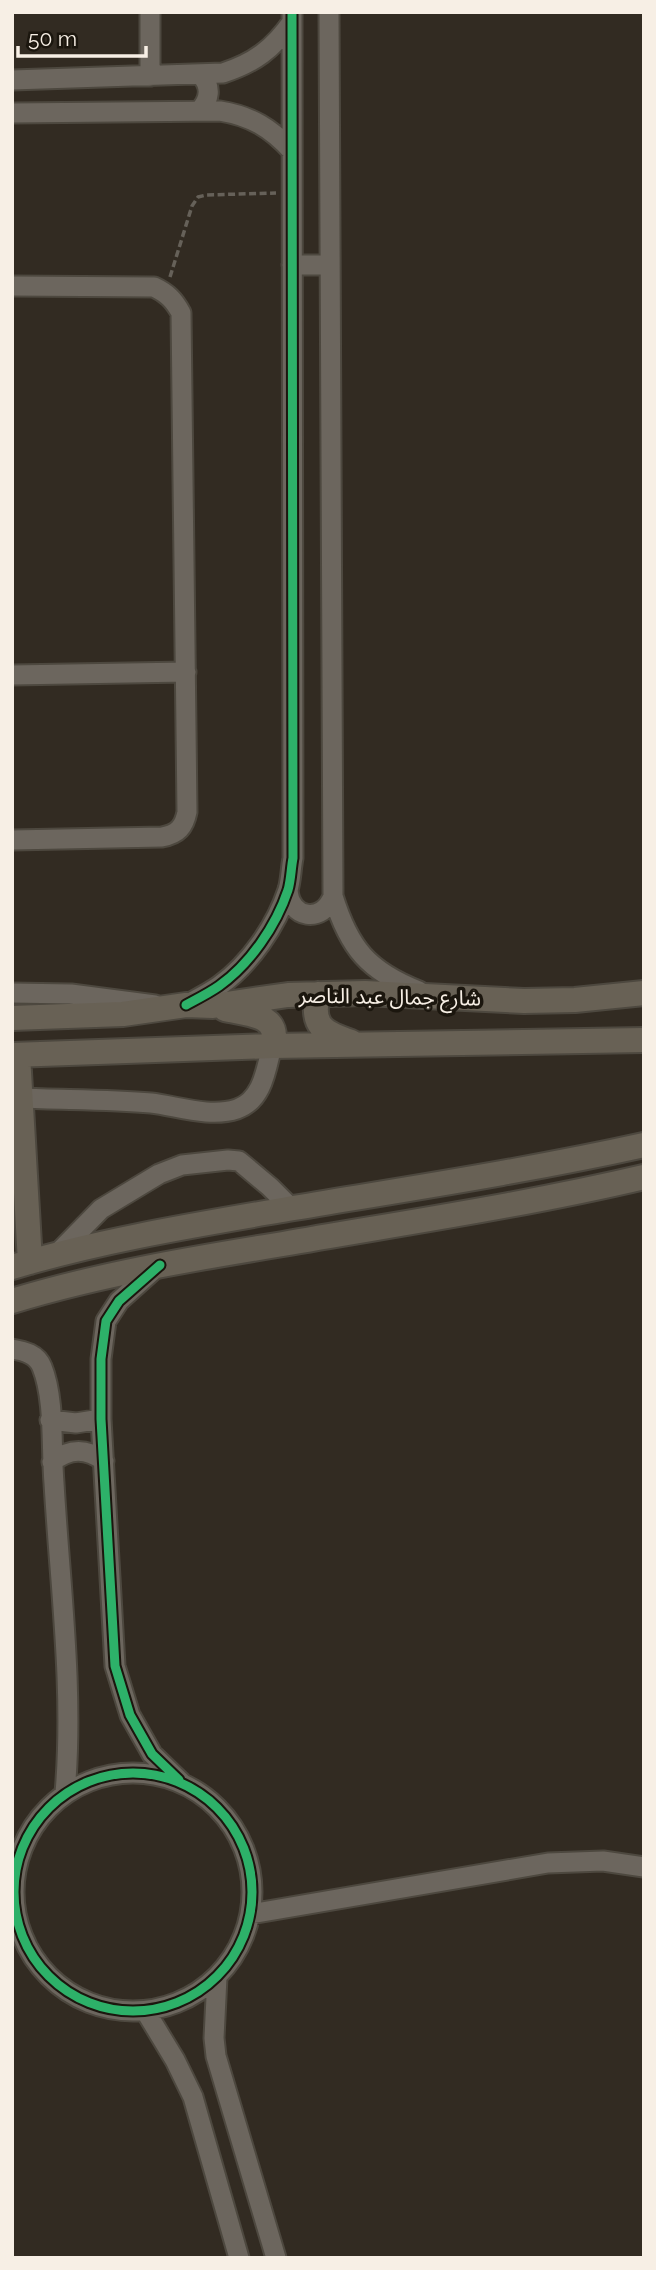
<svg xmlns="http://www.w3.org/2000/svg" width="656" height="2270" font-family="Raleway,'Noto Sans Arabic',sans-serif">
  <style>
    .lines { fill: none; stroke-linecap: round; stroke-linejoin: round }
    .minor-casing { stroke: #4d483f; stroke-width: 23 }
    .major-casing { stroke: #4d483f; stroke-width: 28 }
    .path { stroke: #666159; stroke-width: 3.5; stroke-dasharray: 7 3.5; stroke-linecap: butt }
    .minor { stroke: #6c665e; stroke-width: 19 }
    .major { stroke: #686155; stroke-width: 24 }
    .cycleway-casing { stroke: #1b160e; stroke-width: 13 }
    .cycleway { stroke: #2db169; stroke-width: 9 }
    .labels { text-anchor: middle; stroke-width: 7; stroke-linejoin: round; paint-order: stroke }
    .street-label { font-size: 21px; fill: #f7efe5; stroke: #1b160e }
  </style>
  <rect width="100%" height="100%" fill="#322b22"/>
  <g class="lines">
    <defs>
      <path id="minor" d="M329 12 333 896C349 948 368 971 419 991
        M150 76V12
        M12 80 223 73C254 63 273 49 292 22
        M199 111C210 100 212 87 201 75
        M12 113 220 111C251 116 271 128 292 151
        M292 265H330
        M12 286 154 287C167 293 174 300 181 313L187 812C184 827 178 834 162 837L12 840
        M12 675 186 672
        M288 889C289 919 323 924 333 896
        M12 993 71 994 155 1005
        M186 1005C197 999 209 993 219 986 250 964 276 926 288 890 291 880 291 868 293 858L292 12
        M21 1098C64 1100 108 1099 151 1103 177 1106 210 1118 237 1109 263 1100 266 1069 272 1046
        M55 1256 101 1209 159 1174 182 1165 228 1160 239 1161 270 1187 292 1209
        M158 1266 119 1301 106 1321 101 1359V1419L115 1666 130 1715 152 1754 181 1782
        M12 1349C24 1351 37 1354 42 1367 55 1399 51 1448 54 1483 60 1586 74 1690 65 1793
        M50 1420 76 1423 101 1419
        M52 1462C70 1448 86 1448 104 1461
        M14 1892a119 119 0 1 1 238 0a119 119 0 1 1-238 0Z
        M250 1914 548 1863 603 1861 644 1867
        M217 1977 214 2038 216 2056 276 2258
        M146 2012 175 2060 193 2097 239 2258"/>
      <path id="major" d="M318 994C310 1026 324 1033 351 1042
        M225 1009C247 1014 282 1014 272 1046
        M12 1018 123 1014 186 1005 213 1006 288 995 365 993 524 1001 575 1000 644 993
        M12 1055 272 1046 644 1040
        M18 1055 30 1262
        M12 1267C102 1240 195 1225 288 1209 407 1189 526 1171 644 1145
        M12 1301C101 1274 191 1259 283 1244 403 1223 525 1205 644 1177"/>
    </defs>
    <use href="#minor" class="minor-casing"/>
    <use href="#major" class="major-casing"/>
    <path class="path" d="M170 277 192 206 198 197 206 195 276 193"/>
    <use href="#minor" class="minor"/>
    <use href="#major" class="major"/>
    <defs>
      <path id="cycleway" d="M186 1005C197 999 209 993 219 986 250 964 276 926 288 890 291 880 291 868 293 858L292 12
        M160 1265 119 1301 106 1321 101 1359V1419L115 1666 130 1715 152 1754 179 1780
        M14 1892a119 119 0 1 1 238 0a119 119 0 1 1-238 0Z"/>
    </defs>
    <use href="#cycleway" class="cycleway-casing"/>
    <use href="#cycleway" class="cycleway"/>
  </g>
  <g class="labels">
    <g class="street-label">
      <text transform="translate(390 997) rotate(1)" y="7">شارع جمال عبد الناصر</text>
    </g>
  </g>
  <rect width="656" height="2270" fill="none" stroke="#f7efe5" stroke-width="28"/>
  <path d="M18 46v10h128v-10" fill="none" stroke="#f7efe5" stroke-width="3.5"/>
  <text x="28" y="46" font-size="21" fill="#f7efe5" stroke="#1b160e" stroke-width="5" paint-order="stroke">50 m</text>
</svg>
